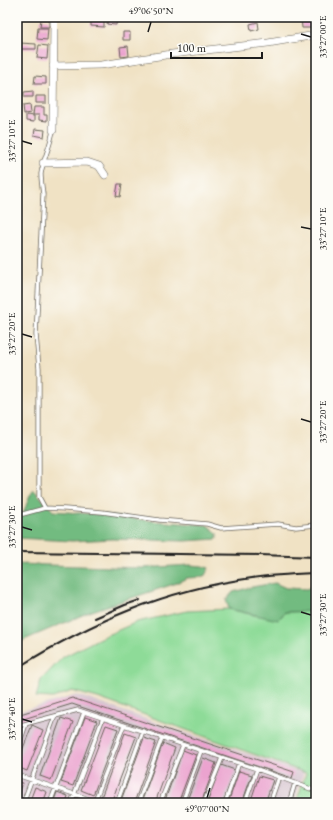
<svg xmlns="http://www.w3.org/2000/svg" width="333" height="820" font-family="'EB Garamond',serif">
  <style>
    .industrial { fill: #d1bdcb }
    .green { fill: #8edb98; stroke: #557c5a }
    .forest { fill: #72bb80; stroke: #476c4e }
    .building { fill: #eba3cf }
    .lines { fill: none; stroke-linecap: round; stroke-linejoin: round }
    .lane-casing { stroke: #666157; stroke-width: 5 }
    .street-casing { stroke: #666157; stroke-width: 8 }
    .lane { stroke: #fff; stroke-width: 3.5 }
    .street { stroke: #fff; stroke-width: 7 }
    .rail { stroke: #1c1c1c; stroke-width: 2 }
    .ticks { fill: none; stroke: #1c1c1c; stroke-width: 1.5 }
    .neatline { fill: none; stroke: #1c1c1c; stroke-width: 1.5 }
    .ticks-label { font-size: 10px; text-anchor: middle; fill: #1c1c1c }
  </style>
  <rect width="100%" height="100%" fill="#fdfcf7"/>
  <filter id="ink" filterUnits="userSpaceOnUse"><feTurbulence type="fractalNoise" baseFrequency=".025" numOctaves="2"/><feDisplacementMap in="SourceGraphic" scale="8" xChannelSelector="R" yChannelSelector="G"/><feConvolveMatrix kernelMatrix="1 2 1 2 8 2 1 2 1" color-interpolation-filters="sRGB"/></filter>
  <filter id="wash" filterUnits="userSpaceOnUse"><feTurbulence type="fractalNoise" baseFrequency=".012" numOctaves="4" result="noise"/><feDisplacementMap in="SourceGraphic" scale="16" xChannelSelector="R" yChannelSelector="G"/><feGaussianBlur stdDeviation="0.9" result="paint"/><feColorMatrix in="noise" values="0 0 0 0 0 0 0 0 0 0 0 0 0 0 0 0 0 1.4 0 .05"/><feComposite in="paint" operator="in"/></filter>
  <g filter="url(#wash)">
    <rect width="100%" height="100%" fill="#f0e2c4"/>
    <path class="industrial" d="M77 695 304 773 294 803H17V712Z"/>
    <path class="green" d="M229 609 254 615 282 616 285 612 316 611V803H296L306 773 98 698 72 691 53 698 36 697 41 680 63 657 100 638 137 622 187 611Z"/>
    <path class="forest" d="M34 490 53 511 106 515 152 521 207 525 217 533V539L185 541 113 539 72 541 17 538V517H22C25 509 29 495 34 490Z
      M17 564 142 568 190 565 202 566 209 568 204 577 187 578 174 584 92 611 17 643Z
      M275 583 286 588 307 589 316 583V611L285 612 278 620 229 609 226 600 233 592 252 587Z"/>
    <g id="blocks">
      <path class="building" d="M108 17H117L116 25 107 24Z
        M301 17H310L311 28H302Z
        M41 19 49 20V27H40Z
        M91 19 104 20V27L91 26Z
        M258 22 259 29 251 31 250 24Z
        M38 28H48L47 40 37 39Z
        M123 32H130V40H123Z
        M20 43 36 44V49H20Z
        M39 45 48 46 47 59 37 58Z
        M128 46 129 56 121 57 120 47Z
        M35 76 46 77V84H34Z
        M33 91V97H24V92Z
        M36 96H46V103H36Z
        M30 105 31 113 24 114 23 106Z
        M34 107H44V115H47V121L39 120V115H33Z
        M26 115 34 116V122L26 121Z
        M35 129 45 130 44 137 34 135Z
        M118 184H122L120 197 116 196Z
        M72 698 294 772 292 778 72 704 17 721V715Z
        M85 717 97 721 73 786 61 782Z
        M61 718 73 722 51 780 40 776Z
        M32 725 43 730 27 771 17 767V764Z
        M106 725 118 729 93 795 81 790Z
        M125 733 136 737 111 803H99Z
        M144 738 156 742 134 803H120Z
        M163 743 175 748 155 803H141Z
        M183 750 196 755 178 803H164Z
        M203 758 216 763 201 803H186Z
        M221 765 235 770 223 803H207Z
        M239 771 252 775 242 803H228Z
        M259 776 273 780 265 803H250Z
        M17 782 23 783 17 799Z
        M35 787 47 792 43 803H29Z
        M57 792 68 796 66 803H53Z"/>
    </g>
  </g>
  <g filter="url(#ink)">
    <use href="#blocks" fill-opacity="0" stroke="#666157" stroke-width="1"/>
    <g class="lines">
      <defs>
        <path id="lane" d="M45 508 39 497V368L36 335 43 194C42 187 41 180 41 174 43 159 51 145 53 130
          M17 514H23L45 508 65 509 102 512 159 520 207 524 221 528 278 524 296 527 316 525
          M17 726 78 710 257 769
          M17 751 26 724
          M17 775 95 801
          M279 777 316 791
          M23 803 55 716
          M50 803 84 712
          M71 803 103 718
          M94 803 124 725
          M117 803 143 731
          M138 803 162 738
          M160 803 183 745
          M182 803 201 751
          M204 803 222 758
          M225 803 239 763
          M245 803 257 769 279 777 270 803
          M289 803 295 783"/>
        <path id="street" d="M53 66 101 65 172 54 268 43 316 35
          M53 130 54 17
          M43 163 87 162 99 166 105 175"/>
      </defs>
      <use href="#lane" class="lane-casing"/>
      <use href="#street" class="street-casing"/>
      <use href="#lane" class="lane"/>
      <use href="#street" class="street"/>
      <path class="rail" d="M17 552 260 555 316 557
        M95 618 125 605 140 600
        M17 668C91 622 164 590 252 578 273 575 295 574 316 573"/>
    </g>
  </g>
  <path class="ticks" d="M148 32 151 22M301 34 311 37M22 141 32 144M301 227 311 229M22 334 32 337M301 419 311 422M22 527 32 530M301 612 311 615M22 719 32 722M207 798 210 788"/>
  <rect width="333" height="820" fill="none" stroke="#fdfcf7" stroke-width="44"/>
  <path d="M171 52v6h91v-6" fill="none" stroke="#1c1c1c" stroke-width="2"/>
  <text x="177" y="52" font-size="12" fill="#1c1c1c" stroke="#fdfcf7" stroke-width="3" paint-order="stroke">100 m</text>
  <rect x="22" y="22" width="289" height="776" class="neatline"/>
  <g class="ticks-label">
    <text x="151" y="14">49°06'50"N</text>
    <text transform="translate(322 37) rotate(-90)" y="4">33°27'00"E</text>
    <text transform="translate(11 141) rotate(-90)" y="4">33°27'10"E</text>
    <text transform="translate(322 229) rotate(-90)" y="4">33°27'10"E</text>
    <text transform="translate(11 334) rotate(-90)" y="4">33°27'20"E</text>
    <text transform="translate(322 422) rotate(-90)" y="4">33°27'20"E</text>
    <text transform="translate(11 527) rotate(-90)" y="4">33°27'30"E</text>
    <text transform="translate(322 615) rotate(-90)" y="4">33°27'30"E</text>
    <text transform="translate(11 719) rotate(-90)" y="4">33°27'40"E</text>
    <text x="207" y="812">49°07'00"N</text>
  </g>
</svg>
